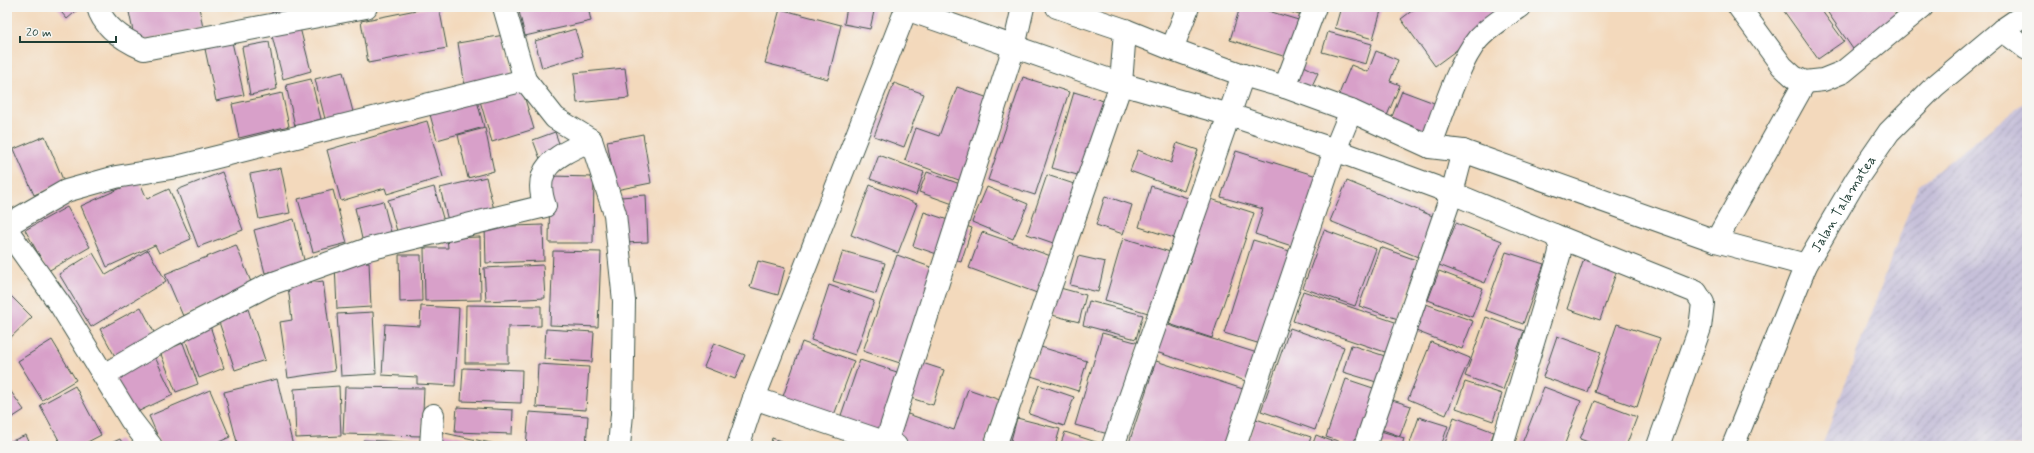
<svg xmlns="http://www.w3.org/2000/svg" width="2034" height="453" font-family="Mynerve,sans-serif">
  <style>
    .industrial { fill: url(#industrial-furrows) }
    .building { fill: #d8a0c9 }
    .lines { fill: none; stroke-linecap: round; stroke-linejoin: round }
    .minor-casing { stroke: #3f5448; stroke-width: 24 }
    .minor { stroke: #fff; stroke-width: 22 }
    .labels { text-anchor: middle; stroke-width: 3; stroke-linejoin: round; paint-order: stroke }
    .street-label { font-size: 14px; fill: #1f3d34; stroke: #f6f6f2 }
  </style>
  <defs>
    <pattern id="industrial-furrows" width="10" height="10" patternUnits="userSpaceOnUse"><rect width="10" height="10" fill="#c6c0d9"/><path d="M-1 1l2-2M0 10L10 0M9 11l2-2" fill="none" stroke="#a09db1"/></pattern>
  </defs>
  <rect width="100%" height="100%" fill="#f6f6f2"/>
  <filter id="ink" filterUnits="userSpaceOnUse"><feTurbulence type="fractalNoise" baseFrequency=".025" numOctaves="2"/><feDisplacementMap in="SourceGraphic" scale="8" xChannelSelector="R" yChannelSelector="G"/><feConvolveMatrix kernelMatrix="1 2 1 2 8 2 1 2 1" color-interpolation-filters="sRGB"/></filter>
  <filter id="wash" filterUnits="userSpaceOnUse"><feTurbulence type="fractalNoise" baseFrequency=".012" numOctaves="4" result="noise"/><feDisplacementMap in="SourceGraphic" scale="16" xChannelSelector="R" yChannelSelector="G"/><feGaussianBlur stdDeviation="0.9" result="paint"/><feColorMatrix in="noise" values="0 0 0 0 0 0 0 0 0 0 0 0 0 0 0 0 0 1.4 0 .05"/><feComposite in="paint" operator="in"/></filter>
  <g filter="url(#wash)">
    <rect width="100%" height="100%" fill="#f3d9bc"/>
    <path class="industrial" d="M2027 100V446H1822L1918 186Z"/>
    <g id="blocks">
      <path class="building" d="M57 7H81L67 19Z
        M128 7H199L203 28 135 41Z
        M271 7H302L303 15 274 21Z
        M431 7H439L447 48 368 63 361 21Z
        M518 7H588L591 21 525 36Z
        M847 7H875L870 29 844 24Z
        M1240 7H1255L1305 22 1293 59 1230 40Z
        M1276 7H1312L1308 18Z
        M1341 7H1382L1373 39 1335 28Z
        M1417 7H1515L1435 66 1401 19Z
        M1781 7H1819L1844 41 1818 59Z
        M1824 7H1891L1900 20 1855 52Z
        M780 9 841 25 828 79 765 63Z
        M299 24 311 71 283 79 271 32Z
        M575 29 583 56 542 68 535 41Z
        M1328 32 1372 44 1366 64 1322 52Z
        M504 35 512 78 465 86 458 43Z
        M232 42 244 95 216 101 205 49Z
        M269 42 277 89 250 95 242 47Z
        M1376 51 1398 60 1390 81 1400 85 1386 118 1337 99 1351 65 1368 72Z
        M1302 65 1318 73 1309 92 1293 84Z
        M625 68 629 98 577 103 574 73Z
        M343 72 353 112 325 119 315 79Z
        M1023 77 1069 92 1035 195 988 180Z
        M311 79 321 119 295 126 286 85Z
        M894 83 924 94 904 147 874 136Z
        M957 87 994 100 964 182 905 160 916 128 939 136Z
        M522 89 534 129 492 142 480 101Z
        M1402 91 1437 104 1427 132 1391 119Z
        M1074 92 1110 103 1088 178 1052 168Z
        M282 93 289 126 239 138 232 104Z
        M476 97 484 127 437 140 429 111Z
        M427 121 443 177 387 194 385 188 341 201 327 150Z
        M485 128 494 171 468 178 458 135Z
        M555 132 562 152 540 159 533 140Z
        M643 134 651 183 616 190 607 141Z
        M45 136 64 182 34 195 14 149Z
        M1177 143 1198 150 1184 191 1130 171 1138 150 1171 163Z
        M1236 151 1320 177 1298 248 1255 234 1263 209 1221 197Z
        M879 155 924 172 916 195 870 179Z
        M281 168 290 213 259 219 250 174Z
        M222 172 243 230 198 247 177 190Z
        M927 172 960 184 953 204 919 192Z
        M1047 175 1083 187 1062 246 1027 234Z
        M550 176 594 177 593 243H549Z
        M486 177 495 214 449 225 440 188Z
        M139 180 147 199 169 189 191 239 159 253 155 245 107 267 81 206Z
        M1347 181 1435 217 1418 257 1330 221Z
        M870 185 917 204 898 253 851 235Z
        M1151 186 1197 201 1184 241 1139 227Z
        M434 187 445 225 399 238 388 200Z
        M987 187 1028 204 1013 239 972 222Z
        M333 190 347 243 313 252 298 199Z
        M646 195 648 242 623 243 621 197Z
        M1105 196 1132 205 1123 234 1096 225Z
        M1211 199 1254 213 1212 338 1169 324Z
        M383 201 392 236 363 243 355 208Z
        M67 207 90 247 48 271 25 230Z
        M924 212 972 228 961 262 913 246Z
        M294 219 305 264 265 273 254 230Z
        M1456 223 1502 241 1485 283 1439 265Z
        M543 225 544 261 486 263 485 227Z
        M1324 230 1376 249 1355 306 1303 288Z
        M982 232 1051 256 1037 293 969 268Z
        M480 237 481 300 425 301 424 248H448L447 238Z
        M1123 238 1177 254 1158 316 1105 300Z
        M1253 240 1293 252 1264 345 1224 333Z
        M236 245 253 287 183 316 165 274Z
        M1380 247 1419 261 1398 319 1359 306Z
        M148 250 166 281 91 327 59 274 93 253 106 275Z
        M553 251 601 252 598 327 550 325Z
        M843 251 885 263 876 294 833 281Z
        M1506 252 1544 264 1523 324 1485 310Z
        M399 255H421L422 301 400 302Z
        M897 255 936 269 903 364 863 351Z
        M1078 256 1105 262 1098 292 1070 285Z
        M1585 256 1618 267 1600 320 1567 309Z
        M758 261 785 268 778 295 750 287Z
        M369 262 371 307 337 309 335 264Z
        M543 265 545 298 486 301 484 268Z
        M1439 271 1483 288 1472 317 1428 300Z
        M323 281 335 371 288 378 280 322 292 320 288 286Z
        M829 285 874 301 855 355 811 340Z
        M1060 288 1086 295 1079 322 1052 315Z
        M1303 291 1398 323 1388 353 1293 321Z
        M7 292 32 317 7 341Z
        M1089 301 1143 315 1136 339 1083 325Z
        M1426 304 1473 321 1462 349 1416 331Z
        M466 305 541 306V326L508 327V363H465Z
        M421 306 459 308 455 386 417 384V377L382 375 385 324 420 326Z
        M141 307 158 340 118 362 100 329Z
        M248 309 265 360 235 370 218 319Z
        M373 312 376 374 341 376 337 314Z
        M1486 317 1524 331 1503 390 1465 376Z
        M209 323 224 368 199 378 183 333Z
        M1165 324 1257 353 1249 382 1156 352Z
        M1617 324 1660 338 1637 407 1594 392Z
        M1290 328 1344 347 1315 430 1261 411Z
        M546 329 594 332 592 362 544 359Z
        M1102 333 1139 343 1112 435 1075 425Z
        M1557 336 1601 352 1587 392 1543 377Z
        M52 340 76 380 42 400 18 361Z
        M802 342 854 361 830 426 779 408Z
        M1431 342 1470 358 1446 415 1408 399Z
        M183 343 198 384 176 392 160 352Z
        M714 343 745 355 735 379 704 367Z
        M1351 345 1391 358 1383 384 1343 372Z
        M1041 347 1087 361 1078 391 1031 376Z
        M154 355 173 395 133 414 114 375Z
        M860 360 900 373 877 440 837 427Z
        M913 360 944 370 933 405 901 395Z
        M1156 361 1246 390 1228 446H1128Z
        M538 364 589 367 586 410 536 407Z
        M463 368 522 370 521 403 461 401Z
        M277 379 293 446H238L224 392Z
        M1346 379 1379 390 1359 446H1353L1326 437Z
        M1465 382 1502 394 1493 421 1456 408Z
        M1039 385 1074 397 1064 426 1029 414Z
        M7 386 24 410 7 421Z
        M75 386 101 435 80 446H62L40 405Z
        M339 386 341 436 296 438 294 389Z
        M345 387 424 388 422 436 343 434Z
        M1544 387 1581 401 1564 446H1521Z
        M968 389 1000 400 984 446H891L902 412 954 430Z
        M210 390 230 437 210 446H162L149 416Z
        M1383 397 1411 406 1400 436 1374 427Z
        M1595 401 1637 417 1626 446H1599L1580 439Z
        M457 407 513 410 512 434 455 432Z
        M529 412 588 416 586 446H526Z
        M1419 417 1448 426 1441 446H1409Z
        M1454 417 1494 432 1489 446H1444Z
        M1017 418 1060 429 1055 446H1016L1010 444Z
        M1256 419 1311 437 1308 446H1246Z
        M1374 429 1404 438 1402 446H1369Z
        M440 432 500 445V446H437Z
        M1065 432 1099 443 1098 446H1060Z
        M26 435 31 446H7V443Z
        M1316 435 1344 446H1312Z
        M772 438 795 446H770Z
        M120 439 124 446H105Z
        M363 440 422 443V446H362Z"/>
    </g>
  </g>
  <g filter="url(#ink)">
    <use href="#blocks" fill-opacity="0" stroke="#3f5448" stroke-width="1"/>
    <g class="lines">
      <defs>
        <g id="minor">
          <path d="M98 7C103 27 126 41 144 49L366 7"/>
          <path d="M504 7 525 80 555 118 591 140 615 214 624 301 622 414 619 446"/>
          <path d="M1057 7 1125 30 1172 49 1243 75 1285 87 1351 111 1430 147 1463 151 1716 241 1806 265"/>
          <path d="M1739 7 1782 66 1794 77 1805 82 1823 80 1843 72 1922 7"/>
          <path d="M906 9 1121 84 1230 115 1335 150 1452 193 1554 235C1560 242 1561 247 1559 256L1502 446"/>
          <path d="M2002 30 2027 49"/>
          <path d="M1172 49 1188 7"/>
          <path d="M1285 87 1315 7"/>
          <path d="M1430 147C1442 116 1458 63 1478 39 1490 26 1506 16 1520 7"/>
          <path d="M7 225 66 191 116 177 177 167 525 80"/>
          <path d="M7 230 61 306 131 420 151 446"/>
          <path d="M1554 235 1696 292 1703 303 1700 328 1658 446"/>
          <path d="M1716 241 1805 82"/>
          <path d="M104 375 170 336 268 285 368 249 545 206C530 165 560 155 591 140"/>
          <path d="M754 398 896 446"/>
          <path d="M431 446 433 415"/>
          <path d="M738 446 754 398 907 7"/>
          <path d="M885 446 1014 47 1023 7"/>
          <path d="M995 446 1121 84 1125 30"/>
          <path d="M1113 446 1243 75"/>
          <path d="M1235 446 1335 150 1351 111"/>
          <path d="M1365 446 1452 193 1463 151"/>
          <path id="s1" d="M1733 446 1806 265 1856 180 1889 132 1935 86 2002 30 2027 13"/>
        </g>
      </defs>
      <use href="#minor" class="minor-casing"/>
      <use href="#minor" class="minor"/>
    </g>
  </g>
  <g class="labels">
    <g class="street-label">
      <text dy="5" stroke="none"><textPath href="#s1" startOffset="267">Jalan Talamatea</textPath></text>
    </g>
  </g>
  <rect width="2034" height="453" fill="none" stroke="#f6f6f2" stroke-width="24"/>
  <path d="M20 36v6h96v-6" fill="none" stroke="#1f3d34" stroke-width="2"/>
  <text x="26" y="36" font-size="12" fill="#1f3d34" stroke="#f6f6f2" stroke-width="3" paint-order="stroke">20 m</text>
</svg>
